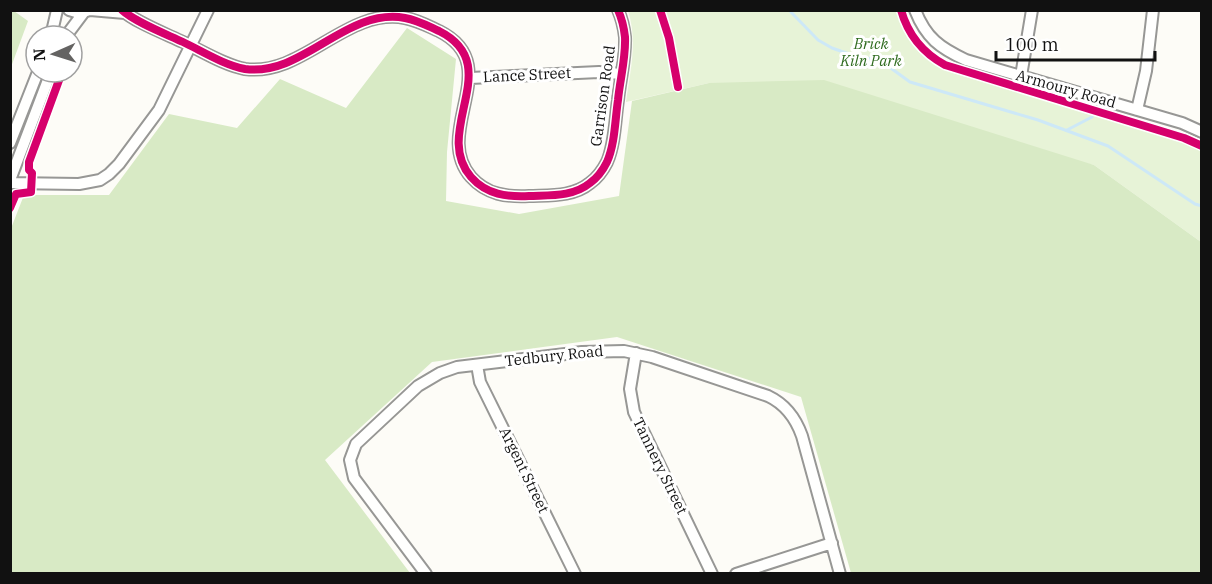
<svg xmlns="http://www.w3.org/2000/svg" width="1212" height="584" font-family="'IBM Plex Serif',serif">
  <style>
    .green { fill: #e7f3d7 }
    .forest { fill: #d8eac5 }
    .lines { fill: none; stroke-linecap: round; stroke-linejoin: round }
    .stream { stroke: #cde8f7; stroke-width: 3 }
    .minor-casing { stroke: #979795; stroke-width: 14 }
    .minor { stroke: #fffffe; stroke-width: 10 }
    .cycleway-casing { stroke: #fff; stroke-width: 11 }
    .cycleway { stroke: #d6006c; stroke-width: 8 }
    .labels { text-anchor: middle; stroke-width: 6; stroke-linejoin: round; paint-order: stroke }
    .park-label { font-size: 15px; font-style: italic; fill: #2f6b1f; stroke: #fff }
    .street-label { font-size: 15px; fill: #111; stroke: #fff }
  </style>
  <rect width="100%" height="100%" fill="#fdfcf7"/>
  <path class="green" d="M628 11H898C906 40 925 60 953 73L1183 141 1200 149 1201 242 1094 165 709 83 626 102C630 72 638 41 628 11Z"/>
  <path class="forest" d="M11 10 14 11 28 21 11 67Z
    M407 28 456 59 447 152 446 201 519 214 619 196 632 101 709 83 824 80 1094 165 1201 242V573H851L801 397 617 337 432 362 325 460 410 573H11L10 231 24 195H109L169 114 237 128 280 79 346 108Z"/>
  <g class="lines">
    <path class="stream" d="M789 10 818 40 832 48 849 54 881 61 910 82 1038 120 1108 146 1195 204 1202 206
      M1067 130 1092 117"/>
    <defs>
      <path id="minor" d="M69 10 79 13 87 11
        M90 10 125 13
        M122 10C135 22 166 34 183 42 202 51 224 65 245 69 303 77 346 7 405 18 417 20 428 26 439 31 507 65 431 131 471 177 487 195 507 197 529 196 550 195 573 197 590 183 597 178 603 170 607 162 615 144 615 120 618 100 620 79 626 58 625 37 624 28 622 19 618 10
        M915 10C926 38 940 48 966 60L1182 123 1202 132
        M51 36 57 10
        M66 36 84 12
        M1021 76 1032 10
        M470 78 599 72 621 74
        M1137 110 1146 71 1153 10
        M10 143 38 72
        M10 180 51 72
        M10 183 79 184 100 180 109 174 119 164 159 110 208 10
        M636 353 630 389 634 412 712 574
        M477 365 480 382 575 574
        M426 574 354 478 350 460 356 444 418 386 440 373 457 367 582 352 624 351 652 357 768 396C785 404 796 419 802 436L840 574
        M736 574 832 543"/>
    </defs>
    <use href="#minor" class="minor-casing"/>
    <use href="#minor" class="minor"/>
    <defs>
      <path id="cycleway" d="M122 10C135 22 166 34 183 42 202 51 224 65 245 69 303 77 346 7 405 18 417 20 428 26 439 31 507 65 431 131 471 177 487 195 507 197 529 196 550 195 573 197 590 183 597 178 603 170 607 162 615 144 615 120 618 100 620 79 626 58 625 37 624 28 622 19 618 10
        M660 10 669 38 678 87
        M901 10C908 35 923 53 945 65L1184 138 1202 146
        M10 208 16 194 31 192 32 173 29 170V162L62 72"/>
    </defs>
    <use href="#cycleway" class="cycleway-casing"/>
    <use href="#cycleway" class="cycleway"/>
  </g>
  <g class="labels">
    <g class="park-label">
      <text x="871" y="49">Brick<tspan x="871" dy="17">Kiln Park</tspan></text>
    </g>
    <g class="street-label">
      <text transform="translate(527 75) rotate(-3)" y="5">Lance Street</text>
      <text transform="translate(1066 89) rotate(16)" y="5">Armoury Road</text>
      <text transform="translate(603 96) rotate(-82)" y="5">Garrison Road</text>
      <text transform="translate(554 356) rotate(-6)" y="5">Tedbury Road</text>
      <text transform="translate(660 466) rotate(64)" y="5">Tannery Street</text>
      <text transform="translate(524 470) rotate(64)" y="5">Argent Street</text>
    </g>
  </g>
  <rect width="1212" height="584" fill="none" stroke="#111111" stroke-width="24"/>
  <g transform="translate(54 54) rotate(267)"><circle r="28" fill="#ffffff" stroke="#a0a0a0" stroke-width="1.5"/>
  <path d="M0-4.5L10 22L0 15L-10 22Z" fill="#646362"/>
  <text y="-9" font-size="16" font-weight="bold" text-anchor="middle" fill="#111111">N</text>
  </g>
  <path d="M996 51v9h159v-9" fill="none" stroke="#111111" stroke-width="3"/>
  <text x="1005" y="51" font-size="18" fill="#111111" stroke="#ffffff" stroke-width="4.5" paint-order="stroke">100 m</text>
</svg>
